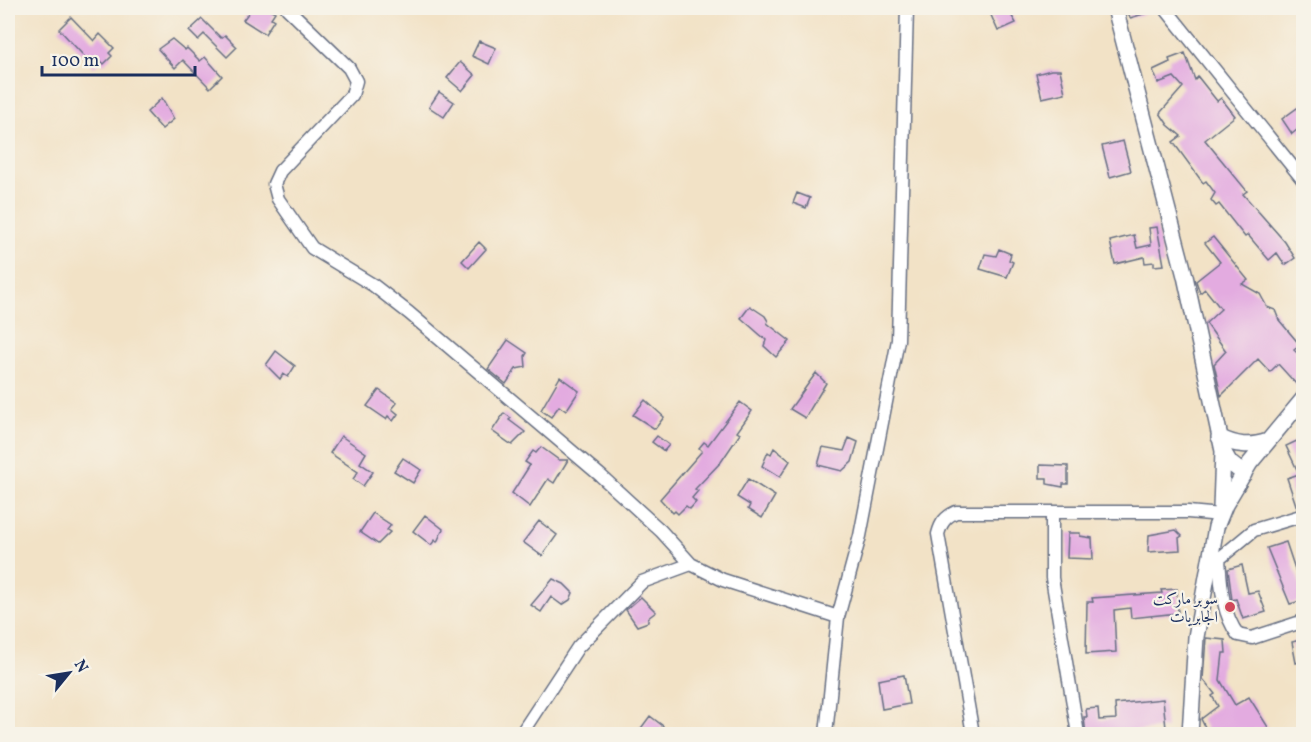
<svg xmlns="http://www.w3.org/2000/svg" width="1311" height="742" font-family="Vollkorn,Amiri,serif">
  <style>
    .building { fill: #e3abe0 }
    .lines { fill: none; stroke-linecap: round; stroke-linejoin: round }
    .minor-casing { stroke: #666e82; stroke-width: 15 }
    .tertiary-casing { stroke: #666e82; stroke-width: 18 }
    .minor { stroke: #fff; stroke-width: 12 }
    .tertiary { stroke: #fff; stroke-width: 15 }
    .poi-dot { fill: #d1495b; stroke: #f7f3e8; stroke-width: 2 }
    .labels { text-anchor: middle; stroke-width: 4.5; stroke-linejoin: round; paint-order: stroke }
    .poi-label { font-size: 16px; fill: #1b2f5e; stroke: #f7f3e8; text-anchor: end }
  </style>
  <rect width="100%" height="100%" fill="#f7f3e8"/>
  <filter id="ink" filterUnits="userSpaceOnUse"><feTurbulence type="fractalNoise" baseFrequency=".0167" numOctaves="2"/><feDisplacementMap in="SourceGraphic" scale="12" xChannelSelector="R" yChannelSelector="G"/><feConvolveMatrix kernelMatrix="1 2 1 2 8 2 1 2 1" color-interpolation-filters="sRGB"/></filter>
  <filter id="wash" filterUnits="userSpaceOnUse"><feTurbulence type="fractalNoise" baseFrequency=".008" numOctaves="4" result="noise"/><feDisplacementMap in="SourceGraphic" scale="24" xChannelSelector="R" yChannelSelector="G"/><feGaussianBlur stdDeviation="1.35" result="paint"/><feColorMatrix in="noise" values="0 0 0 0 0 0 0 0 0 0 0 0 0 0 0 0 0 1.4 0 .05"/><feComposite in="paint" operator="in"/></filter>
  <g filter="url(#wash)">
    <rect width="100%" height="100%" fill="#f2e2c6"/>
    <g id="blocks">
      <path class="building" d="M252 8H268L275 12 271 18 274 20 265 34 243 20Z
        M1002 8H1007L1016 23 998 31 990 13Z
        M1127 8H1157V10L1130 18Z
        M71 17 94 41 100 34 114 48 109 53 112 56 104 64 101 61 94 67 59 29Z
        M202 19 221 38 225 35 237 47 227 57 204 34 198 40 189 31Z
        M172 39 185 50 187 48 200 61 205 57 222 76 210 88 183 60 175 68 158 49Z
        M479 41 496 48 489 64 472 56Z
        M1185 53 1195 80 1198 77 1217 101 1221 98 1235 116 1205 140 1247 191 1243 194 1285 242 1295 258 1285 265 1277 253 1269 260 1248 235 1245 237 1219 204 1216 206 1211 200 1215 193 1206 181 1203 183 1173 142 1181 136 1168 125 1160 113 1183 87 1174 77 1158 83 1153 70 1170 62 1169 59Z
        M460 62 475 75 462 91 447 78Z
        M1051 70H1060L1065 93 1042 98 1036 74Z
        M439 92 454 102 444 117 429 107Z
        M162 98 174 119 162 129 147 112Z
        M1304 103V137L1298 129 1292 134 1282 119Z
        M1123 141 1131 171 1110 177 1102 146Z
        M797 193 810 198 806 208 793 203Z
        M1157 227 1164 265 1154 266V262L1145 263 1144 257 1115 264 1110 241 1134 235 1137 248 1151 245 1149 228Z
        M1213 237 1248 280 1242 284 1260 294 1267 307 1275 310 1279 320 1300 345 1294 350 1304 359V378L1297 385 1278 364 1270 372 1258 359 1221 396 1214 364 1226 351 1206 323 1221 309 1205 289 1200 293 1196 281 1220 262 1205 243Z
        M479 242 486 249 469 268 462 261Z
        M999 249 1011 254 1009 260 1013 262 1007 277 980 269 985 254 996 256Z
        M750 306 765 316 768 321 767 323 790 341 776 357 764 346 766 340 741 318Z
        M508 340 527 353 525 356 526 367 516 369 506 384 488 369Z
        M276 351 295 366 288 377 283 374 280 379 266 365Z
        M816 373 826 383 805 418 790 409Z
        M560 377 579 391 566 411 559 406 551 417 541 410Z
        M379 390 397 403 392 409 398 414 393 421 388 416 386 419 367 406Z
        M645 400 664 417 655 429 633 415Z
        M740 402 752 411 737 432 740 434 721 462 695 489 698 491 692 498 696 502 690 509 686 506 678 514 675 511 673 513 660 499 702 451 699 448 704 442 708 445Z
        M504 413 511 418 509 420 525 432 512 445 492 431Z
        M341 436 366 453 360 463 373 472 363 486 353 479 358 472 330 453Z
        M657 436 669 445 664 451 652 442Z
        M849 438 858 442 852 462 842 471 818 465 823 447 844 451Z
        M1301 439 1304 445V507L1297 508 1287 478 1299 474 1286 446Z
        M541 447 559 460H568L554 483 548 479 530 507 512 493 530 465 525 462 533 451 536 453Z
        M774 448 790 461 780 477 762 466 768 452 771 454Z
        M403 458 421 470 413 483 394 471Z
        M1040 465 1068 466V484H1063V487L1047 484V478H1040Z
        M748 479 775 496 762 518 748 509 750 505 737 497Z
        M373 513 391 525 387 530 390 532 378 544 360 532Z
        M425 515 443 529 437 542 435 540 431 545 413 531Z
        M539 521 557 535 542 556 523 542Z
        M1176 530 1182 536 1179 538 1180 550 1148 552 1149 535Z
        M1068 533H1080V536L1092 538 1093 559 1067 558Z
        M1286 542 1304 596V600L1290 604 1267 548Z
        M1242 565 1248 593 1258 591 1266 612 1243 619 1236 599 1232 600 1228 569Z
        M553 579 564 584 573 593 570 600 562 605 551 597 541 612 531 605Z
        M1177 589 1178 613 1131 618 1130 608 1114 610 1116 652 1086 654 1087 602H1093L1092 598 1162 593 1161 590Z
        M641 597 656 612 648 618V622L637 626 626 610Z
        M1206 638 1225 640 1226 653H1223L1220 680 1235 705 1249 697 1268 727 1259 733 1256 729 1247 735H1209L1201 719 1218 706 1212 696 1215 694 1203 679Z
        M1304 639V661L1296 663 1292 642Z
        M904 675 909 704 882 709 878 680Z
        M1163 699 1166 728 1136 731 1137 735H1086L1084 717H1087L1086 709 1098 708 1099 720 1116 719 1115 704Z
        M650 716 663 726 657 735H636Z"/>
    </g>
  </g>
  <g filter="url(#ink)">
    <use href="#blocks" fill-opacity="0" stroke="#666e82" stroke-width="1.5"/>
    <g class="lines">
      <defs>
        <path id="minor" d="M287 8 349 68 356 81 352 95 280 171 274 184 278 199 312 248 373 285 409 313 601 476 661 531 691 564 723 580 838 617
          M1165 8 1304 181
          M1052 512V578L1078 734
          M1219 559C1221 586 1222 613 1238 635L1252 638 1304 621
          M1213 564 1254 530 1304 515
          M521 734 578 647 642 582 691 564
          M826 734 838 617 860 536 898 340 907 8
          M973 734 938 534C941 523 945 517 956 512H1188L1221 515"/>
        <path id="tertiary" d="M1115 8 1185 276 1223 451 1230 463 1244 474
          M1219 437C1236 446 1250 447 1268 441
          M1221 508 1223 451
          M1190 734 1196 637 1216 527 1225 505 1250 463 1304 398"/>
      </defs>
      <use href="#minor" class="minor-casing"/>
      <use href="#tertiary" class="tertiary-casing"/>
      <use href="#minor" class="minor"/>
      <use href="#tertiary" class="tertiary"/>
    </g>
  </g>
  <circle class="poi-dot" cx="1230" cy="607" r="6"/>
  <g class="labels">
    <g class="poi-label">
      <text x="1218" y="604">سوبر ماركت<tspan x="1218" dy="18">الجابريات</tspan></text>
    </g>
  </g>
  <rect width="1311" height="742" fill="none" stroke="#f7f3e8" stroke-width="30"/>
  <g transform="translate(69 673) rotate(60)" stroke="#f7f3e8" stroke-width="4.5" paint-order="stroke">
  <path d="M0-4.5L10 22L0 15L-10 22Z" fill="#1b2f5e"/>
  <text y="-9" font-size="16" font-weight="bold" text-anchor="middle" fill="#1b2f5e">N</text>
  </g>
  <path d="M42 66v9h153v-9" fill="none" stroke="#1b2f5e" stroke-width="3"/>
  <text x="51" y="66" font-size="18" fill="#1b2f5e" stroke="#f7f3e8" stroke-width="4.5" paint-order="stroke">100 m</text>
</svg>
